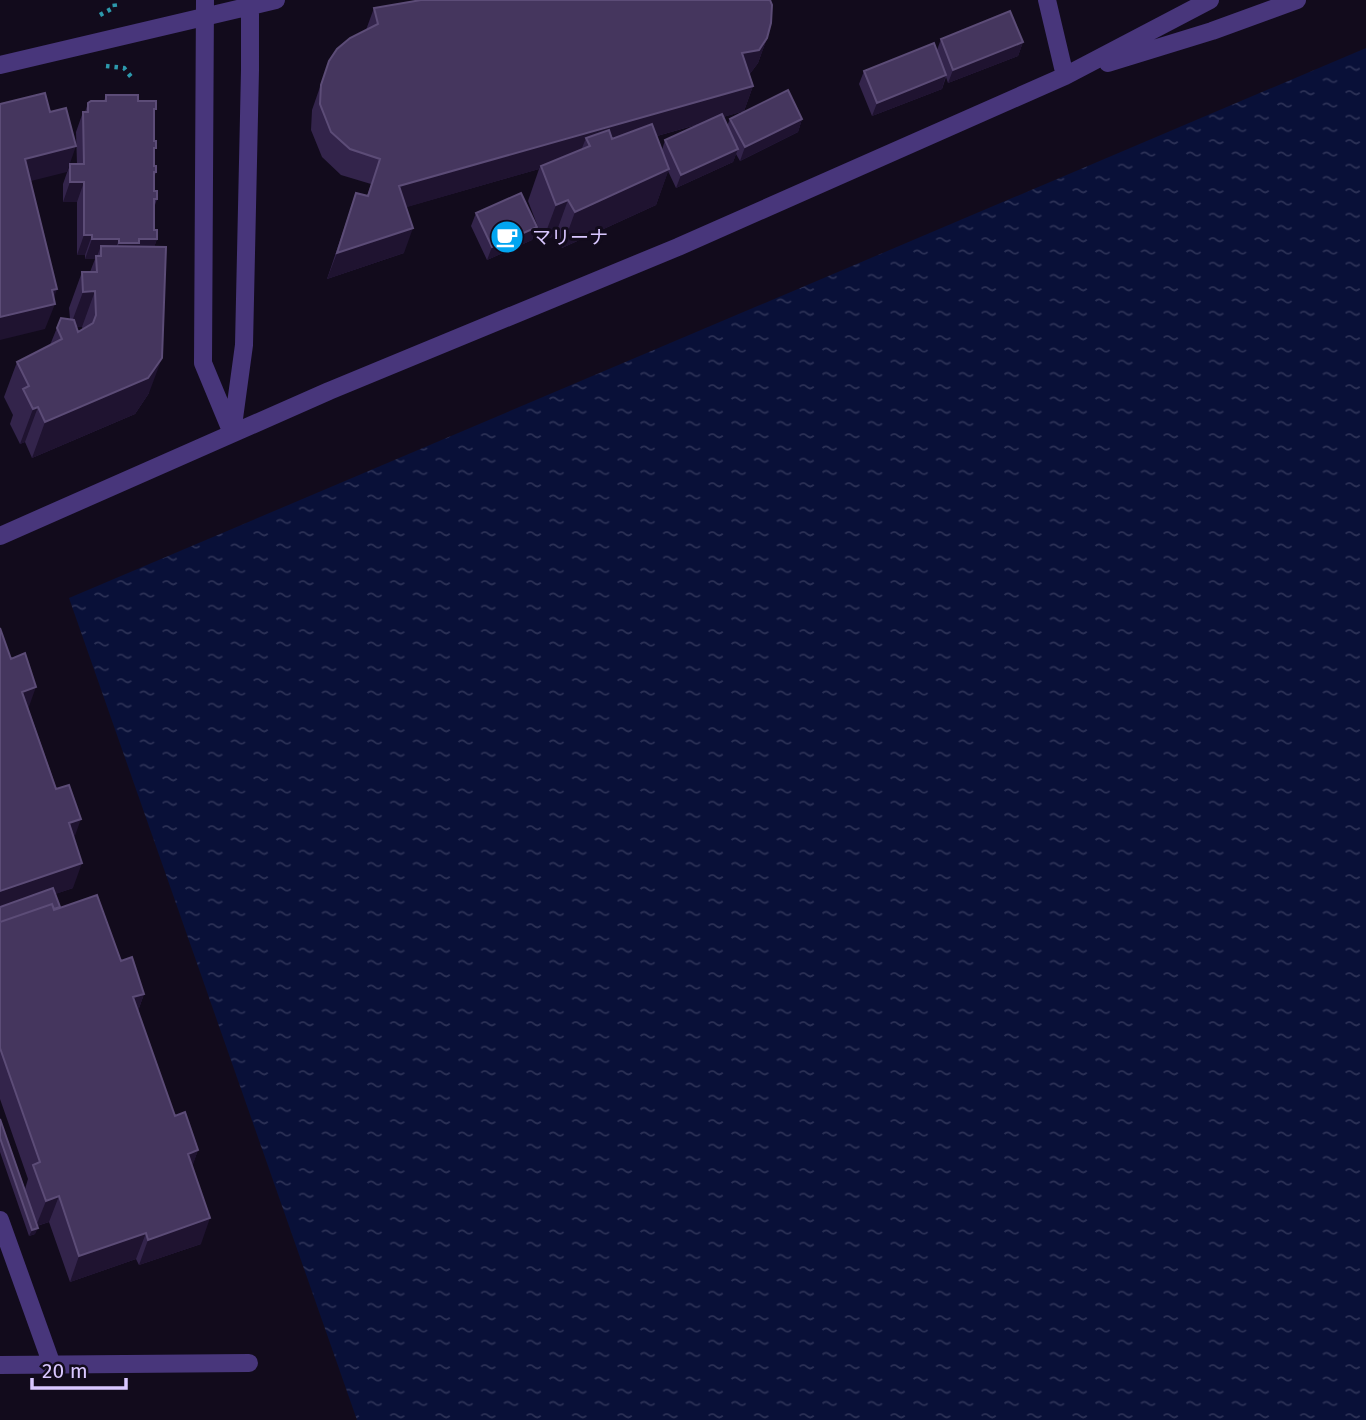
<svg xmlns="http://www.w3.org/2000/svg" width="1366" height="1420" font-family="'Fira Sans','Noto Sans JP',sans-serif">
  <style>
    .water { fill: url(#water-ripples) }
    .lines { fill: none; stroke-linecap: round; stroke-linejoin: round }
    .path { stroke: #2d99ac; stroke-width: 4.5; stroke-dasharray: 3.5 5; stroke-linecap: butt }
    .tertiary { stroke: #48367b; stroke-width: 18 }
    .wall { fill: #33244b; fill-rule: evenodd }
    .shaded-wall { fill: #1f1330 }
    .building { fill: #45365e; stroke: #5c4c77; stroke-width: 2 }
    .labels { text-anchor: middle; stroke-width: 6; stroke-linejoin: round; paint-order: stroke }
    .poi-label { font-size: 19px; fill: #d9c7ff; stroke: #120b1c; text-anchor: start }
  </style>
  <defs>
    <pattern id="water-ripples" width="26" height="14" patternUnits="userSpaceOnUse" patternTransform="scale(1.75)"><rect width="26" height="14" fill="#091038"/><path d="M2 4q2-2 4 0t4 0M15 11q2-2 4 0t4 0" fill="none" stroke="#2c3156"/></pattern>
  </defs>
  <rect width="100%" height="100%" fill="#120b1c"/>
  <path class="water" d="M1366 48V1420H357L69 598Z"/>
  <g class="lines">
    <path class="path" d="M100 15 115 7 114 0
      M106 66 124 68 132 78"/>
    <path class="tertiary" d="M205 0 203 363 232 433
      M1047 0 1065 76
      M1108 63 1212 31 1297 0
      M0 65 276 0
      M232 433 244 345 250 70V0
      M0 536 329 391 678 247 1065 76 1210 0
      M0 1220 52 1365
      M0 1365 249 1363"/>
  </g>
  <path class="wall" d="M374 8 767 38 758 63 749 75 753 86 744 111 723 117 727 126 730 119H802L798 132 740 161 736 154 733 162 676 188 668 171 656 205 562 248 555 236 543 240 528 201 539 169 406 207 404 253 327 279 356 193 367 196 371 184 341 175 322 157 311 130 312 110 329 61 366 30ZM703 123 665 140 662 150 657 136Z
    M941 39 1023 42 1018 56 948 83 946 77 942 89 872 116 859 84 864 71 937 50Z
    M106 95 138 101 154 115V166L156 172 154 178V191L157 199 154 208V230L157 239 154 247 149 393 135 414 32 458 25 442 20 444 10 424 13 415 4 397 17 362 50 345 61 318 70 319 69 308 82 272H90L95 259H85V255H77V202H63V184L70 164H77L76 132 83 112H85L88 103 104 101ZM76 327H82L83 330 78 332Z
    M476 213 537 227 532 240 487 260 471 226Z
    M0 628 74 838 73 888 55 894 60 908 121 961 144 994 138 1011 175 1116 198 1150 192 1166 201 1244 139 1265 136 1259 70 1282 49 1222 37 1226 35 1234 29 1236 0 1152V1119L25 1189 28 1179 0 1099Z"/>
  <path class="shaded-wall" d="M767 38 758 63 749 75 742 53Z
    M1023 42 1018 56 948 83 953 70Z
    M946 75 942 89 872 116 877 103Z
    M753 86 744 111 587 156 590 146 586 138 578 158 541 166 539 169 390 212 399 186Z
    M802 119 798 132 740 161 745 147Z
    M76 146 67 172 15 185 25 159Z
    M738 149 733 162 676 188 681 175Z
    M669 169 656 205 562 248 575 212Z
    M70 182H84L77 202H63Z
    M568 200 555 236 543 240 556 205Z
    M537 227 532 240 487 260 492 247Z
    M413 228 404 253 327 279 337 253Z
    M84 235H92L85 255H77Z
    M92 239H119L112 259 101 256V246L96 259V256L95 259H85Z
    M139 239H157L150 259 112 263 119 243Z
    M57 289 52 304H55L45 329 0 340V317L52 290Z
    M95 291 82 327H70L83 292Z
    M162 358 149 393 135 414 32 458 45 422Z
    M38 407 25 442 20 444 33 409Z
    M36 687 27 712 22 692Z
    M81 819 72 844 69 823Z
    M82 863 73 888 0 913V891Z
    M144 994 135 1019 133 997Z
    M198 1150 189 1176 188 1154Z
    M59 1196 49 1222 36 1226 46 1201Z
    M210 1218 201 1244 139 1265 148 1240Z
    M38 1228 35 1234 29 1236 32 1230Z
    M146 1233 136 1259 70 1282 79 1256Z"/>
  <path class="building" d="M421 0H770L772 5 771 23 767 38 759 50 742 53 753 86 399 186 413 228 337 253 356 193 368 196 380 159 350 149 331 132 320 104 321 85 329 61 337 49 350 38 378 24 374 8Z
    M1010 11 1023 42 953 70 941 39Z
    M934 43 946 75 877 103 864 71Z
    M788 90 802 119 745 147 730 119Z
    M45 93 50 112 66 108 76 146 25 159 57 289 52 290 55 304 0 317V104Z
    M106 95H138V101H156V109H154V141H156V148H154V166H156V172H154V191H157V199H154V230H157V239H139V243H119V239H92V235H84V182H70V164H84L83 112H88V103L91 101H106Z
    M722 114 738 149 681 175 665 140Z
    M652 124 669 169 575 212 568 200 556 205 541 166 590 146 586 138 609 130 612 139Z
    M521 193 537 227 492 247 476 213Z
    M101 246 166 247 162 358 148 378 45 422 38 407 33 409 23 389 29 386 17 362 62 339 57 328 61 318 74 320 78 332 93 323 96 315 95 291 83 292 82 272H97L96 256H101Z
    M0 628 11 659 25 653 36 687 22 692 56 789 69 785 81 819 69 823 82 863 0 891Z
    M53 888 60 907 54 909 52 904 0 922V907Z
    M97 895 121 961 132 957 144 994 133 997 175 1116 185 1112 198 1150 188 1154 210 1218 148 1240 146 1233 79 1256 59 1196 46 1201 33 1165 40 1162 0 1048V922L52 904 54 910Z
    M0 1119 38 1228 32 1230 0 1138Z"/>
  <defs>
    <symbol id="cafe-disc" viewBox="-11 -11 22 22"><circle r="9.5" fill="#02a5f0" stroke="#120b1c"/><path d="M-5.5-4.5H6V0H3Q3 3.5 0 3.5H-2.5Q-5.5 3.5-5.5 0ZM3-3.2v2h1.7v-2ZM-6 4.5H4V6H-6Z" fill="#fff"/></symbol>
  </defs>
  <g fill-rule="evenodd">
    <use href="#cafe-disc" x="488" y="218" width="38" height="38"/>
  </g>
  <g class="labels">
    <g class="poi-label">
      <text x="532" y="244">マリーナ</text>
    </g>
  </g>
  <path d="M32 1378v10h94v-10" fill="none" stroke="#d9c7ff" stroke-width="3.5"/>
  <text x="42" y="1378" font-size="21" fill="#d9c7ff" stroke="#120b1c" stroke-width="5" paint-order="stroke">20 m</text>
</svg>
